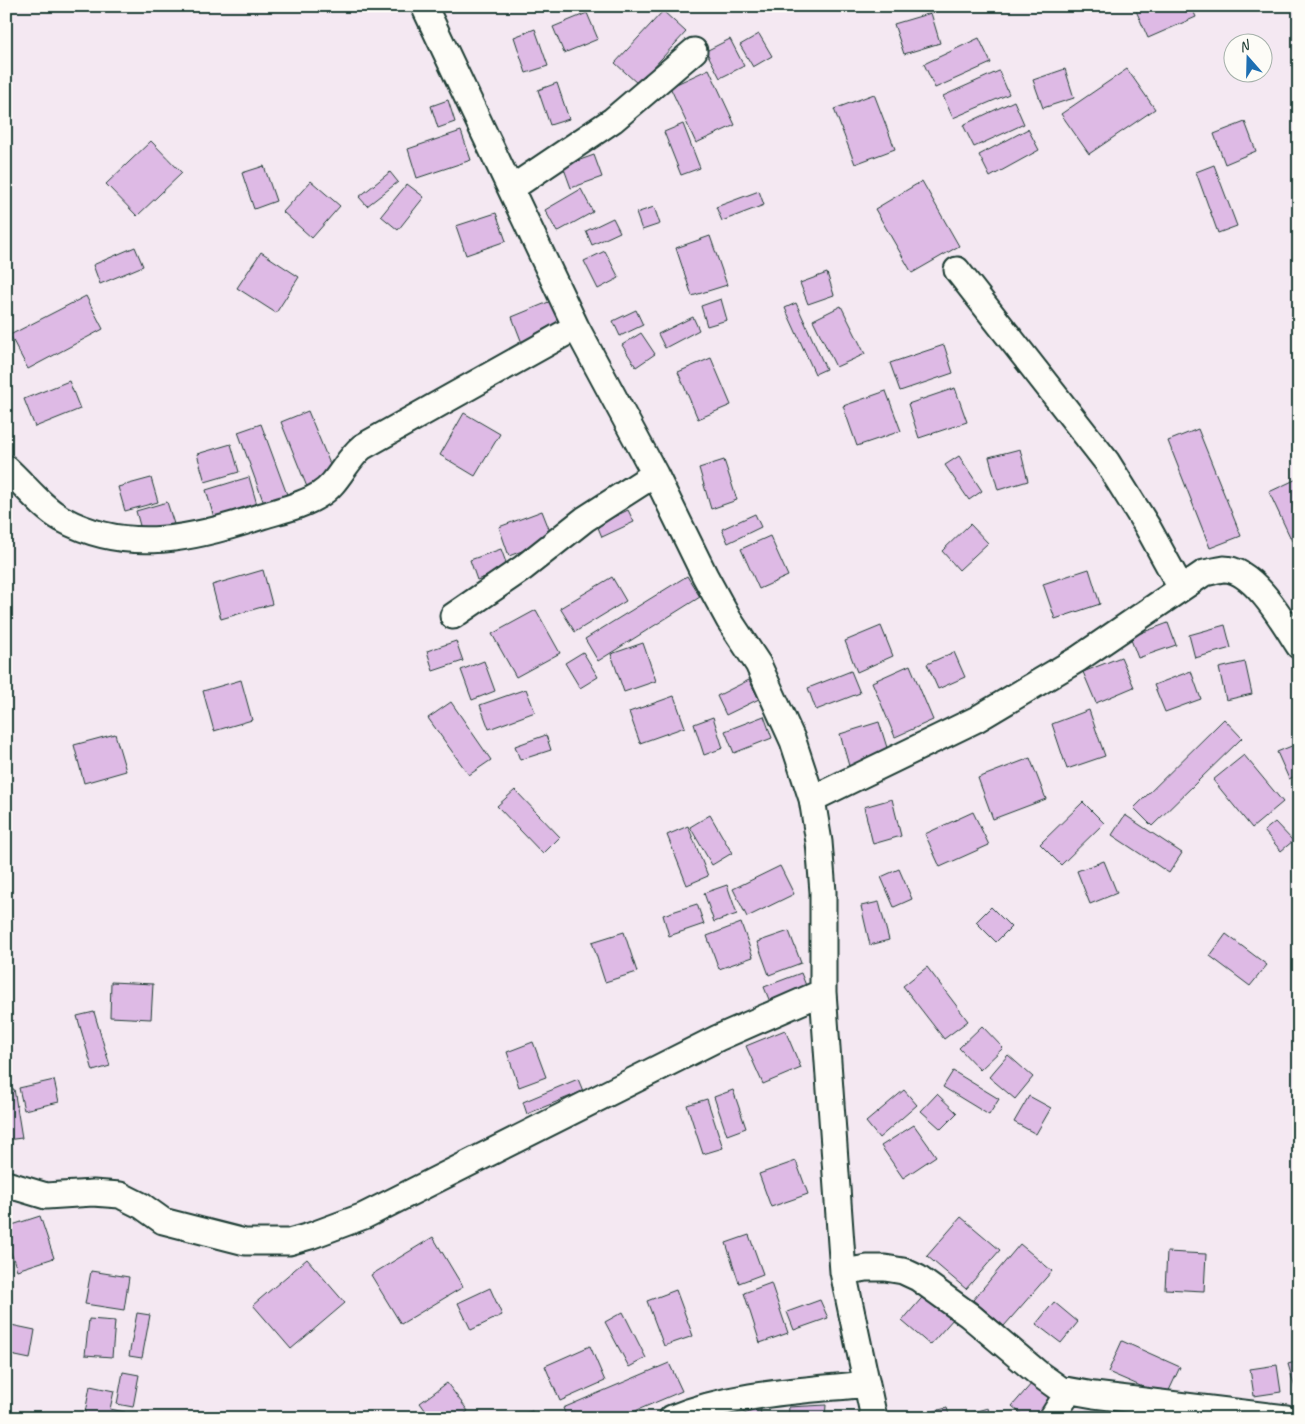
<svg xmlns="http://www.w3.org/2000/svg" width="1305" height="1424" font-family="Caveat,sans-serif">
  <style>
    .building { fill: #debae5; stroke: #1f3d34 }
    .lines { fill: none; stroke-linecap: round; stroke-linejoin: round }
    .minor-casing { stroke: #1f3d34; stroke-width: 29 }
    .minor { stroke: #fdfcf7; stroke-width: 25 }
  </style>
  <rect width="100%" height="100%" fill="#f4e8f2"/>
  <filter id="ink" filterUnits="userSpaceOnUse"><feTurbulence type="fractalNoise" baseFrequency=".02" numOctaves="2"/><feDisplacementMap in="SourceGraphic" scale="10" xChannelSelector="R" yChannelSelector="G"/><feConvolveMatrix kernelMatrix="1 2 1 2 8 2 1 2 1" color-interpolation-filters="sRGB"/></filter>
  <g filter="url(#ink)">
    <path class="building" d="M1134 6H1191L1196 17 1148 38Z
      M663 11 686 32 638 84 615 63Z
      M587 13 598 39 564 53 553 27Z
      M931 13 940 43 904 54 894 24Z
      M535 29 548 66 526 73 514 37Z
      M759 34 772 56 753 67 740 45Z
      M979 38 991 63 935 88 924 64Z
      M730 39 744 66 720 78 706 51Z
      M709 69 735 125 696 143 670 87Z
      M1065 69 1074 98 1043 108 1033 80Z
      M1127 69 1155 109 1089 154 1061 114Z
      M999 71 1009 94 953 118 943 96Z
      M557 83 569 119 550 125 538 90Z
      M874 94 895 149 855 164 834 109Z
      M448 100 455 122 438 128 431 106Z
      M1014 101 1024 124 974 147 963 125Z
      M1245 122 1256 151 1225 164 1214 134Z
      M683 124 700 168 681 175 664 132Z
      M1028 129 1039 150 990 177 979 155Z
      M461 131 471 160 417 178 408 149Z
      M151 141 182 173 137 216 106 184Z
      M594 155 602 177 571 188 563 166Z
      M1214 165 1237 226 1218 233 1196 172Z
      M264 166 276 201 254 209 242 173Z
      M390 172 398 182 367 206 359 197Z
      M311 181 340 206 312 238 283 212Z
      M922 181 959 246 912 273 875 209Z
      M407 184 424 197 398 230 381 216Z
      M581 189 593 212 557 232 545 210Z
      M759 191 764 205 722 221 716 207Z
      M654 207 660 224 642 230 636 213Z
      M496 213 506 241 466 255 456 226Z
      M613 218 620 232 592 245 586 231Z
      M710 236 727 285 692 296 676 248Z
      M135 247 143 266 100 284 93 265Z
      M605 251 619 278 598 289 584 261Z
      M261 252 299 277 276 313 237 288Z
      M827 273 834 295 808 304 800 283Z
      M86 296 103 329 28 369 10 335Z
      M721 299 727 320 707 326 701 306Z
      M551 301 562 326 522 343 512 317Z
      M796 303 826 369 815 374 785 308Z
      M841 306 865 354 836 367 813 320Z
      M636 310 643 325 620 336 613 321Z
      M693 317 699 330 665 348 658 334Z
      M641 333 655 354 636 367 622 345Z
      M944 345 953 373 900 391 890 363Z
      M711 358 731 405 698 419 678 372Z
      M69 381 80 409 35 427 24 399Z
      M955 388 967 422 919 438 908 404Z
      M886 391 901 431 857 446 843 406Z
      M308 411 335 476 307 487 281 422Z
      M464 413 500 434 475 476 440 455Z
      M261 424 289 500 266 509 238 432Z
      M1198 429 1241 536 1210 548 1168 441Z
      M231 444 239 472 205 482 197 454Z
      M1020 449 1028 481 998 490 989 457Z
      M959 456 982 491 969 500 945 465Z
      M724 460 737 500 711 509 699 468Z
      M249 477 258 508 215 521 206 490Z
      M151 478 158 502 125 511 118 487Z
      M1299 478V538L1292 541 1269 492Z
      M167 502 174 524 142 533 136 511Z
      M628 510 634 522 602 537 597 525Z
      M542 511 553 539 509 556 499 527Z
      M755 514 761 527 728 543 722 529Z
      M970 524 988 543 959 570 942 551Z
      M770 536 788 576 759 589 741 549Z
      M501 549 508 568 477 580 470 560Z
      M1089 569 1100 604 1055 619 1043 584Z
      M263 570 272 604 221 619 212 585Z
      M687 576 700 597 598 661 585 639Z
      M612 577 626 601 575 632 560 608Z
      M536 610 560 653 516 677 492 634Z
      M1168 623 1176 645 1138 658 1130 637Z
      M1225 625 1231 648 1195 658 1189 635Z
      M881 626 893 656 857 672 845 641Z
      M456 641 463 661 433 671 427 651Z
      M643 643 656 681 624 692 611 654Z
      M583 652 598 677 580 688 565 663Z
      M954 652 965 677 938 689 927 664Z
      M1121 657 1134 687 1096 703 1083 672Z
      M484 661 495 691 472 700 461 670Z
      M1245 662 1252 694 1226 700 1219 668Z
      M910 665 933 720 895 737 872 682Z
      M851 671 860 693 816 710 808 688Z
      M1191 671 1201 699 1165 712 1154 685Z
      M241 680 252 720 214 731 203 691Z
      M749 680 759 699 726 715 717 696Z
      M526 689 535 712 489 729 480 705Z
      M674 696 685 727 640 743 629 712Z
      M451 702 491 760 469 775 428 718Z
      M1089 710 1105 756 1067 769 1052 724Z
      M764 716 772 738 734 753 725 731Z
      M713 717 723 748 704 755 694 724Z
      M1224 719 1242 738 1152 826 1134 808Z
      M879 722 889 754 849 766 840 734Z
      M115 734 126 771 84 783 74 745Z
      M546 735 551 750 520 760 515 746Z
      M1299 743V774L1289 779 1277 752Z
      M1244 755 1283 802 1252 828 1213 780Z
      M1030 758 1046 799 993 819 978 778Z
      M515 790 560 837 543 854 497 806Z
      M892 799 901 836 873 844 864 807Z
      M1083 802 1104 823 1061 865 1040 844Z
      M973 812 989 845 940 867 925 834Z
      M710 815 732 853 712 865 690 827Z
      M1125 815 1182 853 1169 873 1112 835Z
      M1275 822 1293 841 1281 851 1264 831Z
      M688 826 708 876 687 885 667 835Z
      M1104 861 1117 893 1090 904 1077 871Z
      M780 866 794 894 747 917 733 889Z
      M899 869 912 899 894 907 881 877Z
      M727 885 737 914 714 922 704 893Z
      M879 902 889 940 870 945 861 906Z
      M697 904 704 924 669 936 663 915Z
      M991 907 1011 927 996 942 976 922Z
      M741 923 753 957 719 969 707 936Z
      M789 931 801 963 769 975 757 942Z
      M624 932 637 972 605 982 592 942Z
      M1226 934 1267 965 1250 986 1210 956Z
      M927 967 968 1021 944 1039 903 986Z
      M801 973 807 988 770 1002 764 987Z
      M111 982 153 984 151 1019 110 1017Z
      M94 1012 110 1066 93 1071 77 1016Z
      M982 1026 1003 1048 980 1070 959 1048Z
      M785 1030 801 1068 763 1084 746 1046Z
      M533 1042 546 1077 519 1087 507 1052Z
      M1008 1055 1033 1077 1015 1099 989 1077Z
      M953 1071 999 1099 989 1115 943 1087Z
      M578 1079 583 1091 527 1114 523 1102Z
      M54 1080 59 1102 24 1110 19 1088Z
      M14 1089 22 1138 6 1140V1091Z
      M733 1090 746 1128 727 1135 714 1097Z
      M904 1090 917 1105 879 1138 866 1122Z
      M937 1094 957 1113 941 1129 921 1111Z
      M1029 1096 1051 1108 1036 1134 1014 1122Z
      M707 1099 723 1148 703 1154 687 1105Z
      M914 1125 936 1156 903 1178 881 1146Z
      M796 1161 808 1194 771 1207 759 1174Z
      M40 1216 54 1258 17 1270 6 1238V1227Z
      M961 1217 1000 1250 966 1289 927 1256Z
      M749 1235 763 1274 739 1283 726 1243Z
      M433 1237 463 1287 401 1324 371 1275Z
      M1020 1244 1052 1271 1004 1326 973 1300Z
      M1167 1252 1206 1254 1204 1291 1165 1289Z
      M307 1259 345 1303 291 1349 253 1305Z
      M91 1271 129 1277 124 1310 85 1304Z
      M771 1283 788 1333 760 1343 744 1293Z
      M490 1288 502 1315 471 1330 458 1303Z
      M676 1290 693 1336 664 1346 647 1301Z
      M926 1293 954 1318 930 1345 902 1321Z
      M820 1300 828 1318 794 1330 787 1312Z
      M1054 1302 1078 1322 1061 1343 1036 1324Z
      M623 1312 646 1358 629 1367 605 1322Z
      M137 1313 150 1315 142 1358 129 1356Z
      M89 1319 115 1321 112 1357 85 1355Z
      M11 1325 35 1330 30 1359 6 1354Z
      M1122 1341 1180 1367 1166 1397 1108 1372Z
      M590 1346 605 1381 560 1401 545 1366Z
      M1299 1361V1395H1297L1288 1364Z
      M669 1363 682 1391 619 1418H567L563 1408Z
      M1277 1365 1281 1392 1254 1396 1250 1369Z
      M123 1372 139 1375 133 1407 117 1404Z
      M447 1383 468 1411 459 1418H431L420 1403Z
      M1032 1383 1058 1406 1048 1418H1026L1012 1406Z
      M90 1386 114 1391 110 1409 125 1412 124 1418H84Z
      M826 1405 825 1418H788L789 1407Z
      M947 1408 950 1418H913V1416Z
      M988 1408 990 1418H962L961 1415Z
      M760 1409 762 1418H731Z
      M532 1411 534 1418H511Z"/>
    <g class="lines">
      <defs>
        <path id="minor" d="M424 6 576 327 655 474 705 576 729 620 758 664 793 741 812 799 819 842 823 892V992L843 1272 874 1418
          M512 188 613 120 694 51
          M957 270 1107 462 1147 526 1181 588
          M6 468C25 485 40 506 62 519 128 555 196 538 262 516 281 510 302 506 319 495 338 484 345 461 362 447L576 327
          M453 616 523 568 585 519 655 474
          M812 799 977 719 1078 659 1204 573C1210 572 1217 570 1224 569 1254 569 1284 623 1299 646
          M6 1184 46 1196 93 1193 120 1195 142 1206 163 1221 245 1242H289L310 1236 364 1216 718 1038 823 992
          M843 1272 867 1268H885L903 1271 918 1278 969 1315 1039 1374 1060 1389 1094 1395 1286 1418
          M672 1418C734 1393 801 1391 867 1384
          M1052 1418 1069 1391"/>
      </defs>
      <use href="#minor" class="minor-casing"/>
      <use href="#minor" class="minor"/>
    </g>
  </g>
  <rect width="1305" height="1424" fill="none" stroke="#fdfcf7" stroke-width="25"/>
  <rect x="12" y="12" width="1280" height="1399" fill="none" stroke="#1f3d34" stroke-width="2" filter="url(#ink)"/>
  <g transform="translate(1248 58) rotate(340)"><circle r="24" fill="#fdfcf7" stroke="#a4b0a9"/>
  <path d="M0-4L9 19L0 12L-9 19Z" fill="#1f6fb2"/>
  <text y="-8" font-size="14" font-weight="bold" text-anchor="middle" fill="#1f3d34">N</text>
  </g>
</svg>
